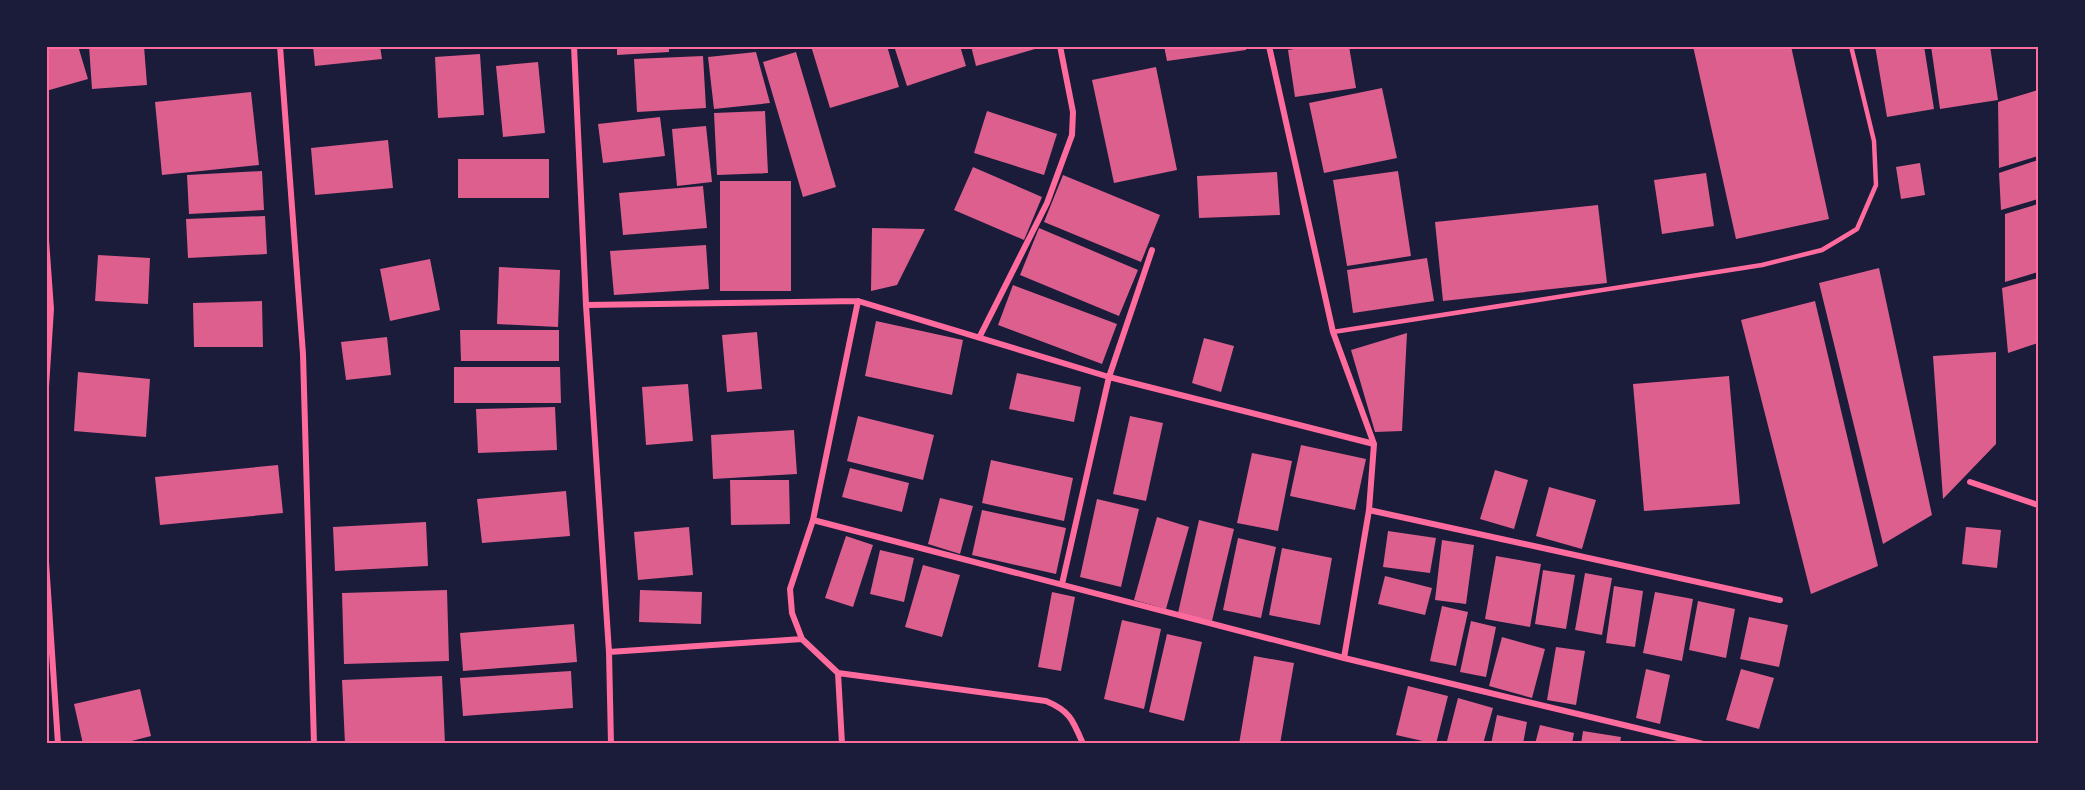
<svg xmlns="http://www.w3.org/2000/svg" width="2085" height="790" font-family="Commissioner,sans-serif">
  <style>
    .building { fill: #dd5f8e }
    .lines { fill: none; stroke-linecap: round; stroke-linejoin: round }
    .service { stroke: #ff6b9d; stroke-width: 4.5 }
    .minor { stroke: #ff6b9d; stroke-width: 6 }
    .neatline { fill: none; stroke: #ff6b9d; stroke-width: 2 }
  </style>
  <rect width="100%" height="100%" fill="#1b1b3a"/>
  <path class="building" d="M46 46H78L88 79 46 91Z
    M89 46H144L147 85 92 89Z
    M313 46H380L382 59 315 66Z
    M617 46H669V52L617 55Z
    M811 46H887L899 87 830 108Z
    M894 46H960L966 66 907 86Z
    M971 46H1034L1035 49 976 66Z
    M1164 46H1246V50L1167 61Z
    M1312 46H1349L1356 88 1295 97 1288 50Z
    M1693 46H1791L1829 219 1736 239Z
    M1875 46H1924L1934 109 1887 117Z
    M1931 46H1990L1998 100 1940 109Z
    M756 52 770 103 714 109 708 57Z
    M796 52 836 187 803 197 763 62Z
    M480 54 484 115 438 118 435 57Z
    M703 56 706 108 637 112 634 59Z
    M538 62 545 133 503 137 496 66Z
    M1156 67 1177 170 1114 183 1092 80Z
    M1382 88 1397 158 1324 173 1309 103Z
    M2038 90V156L1999 168 1998 102Z
    M251 92 259 165 162 175 155 102Z
    M765 111 768 173 717 175 714 113Z
    M987 111 1057 134 1044 175 974 153Z
    M660 117 665 156 603 163 598 124Z
    M706 126 712 182 677 186 672 129Z
    M388 140 393 188 315 195 311 148Z
    M458 159H549V198H458Z
    M2038 160V199L2001 210 1999 173Z
    M1920 163 1925 195 1901 199 1896 167Z
    M973 167 1042 197 1024 240 954 210Z
    M262 171 264 210 189 214 187 175Z
    M1398 171 1411 256 1347 266 1333 180Z
    M1277 172 1280 215 1199 218 1197 176Z
    M1706 173 1714 226 1662 234 1654 180Z
    M1063 175 1160 215 1141 262 1044 222Z
    M720 181H791V291H720Z
    M703 186 707 228 623 235 619 193Z
    M2038 204V272L2005 282V214Z
    M1598 205 1607 283 1443 301 1435 222Z
    M265 216 267 254 188 258 186 219Z
    M872 228 925 229 897 285 871 291Z
    M1039 228 1138 270 1119 316 1020 275Z
    M706 245 709 289 614 295 610 251Z
    M98 255 150 258 148 304 95 301Z
    M1427 258 1434 301 1353 313 1347 270Z
    M430 259 440 310 390 321 380 269Z
    M499 267 560 270 558 327 497 324Z
    M1879 268 1932 515 1883 544 1819 283Z
    M2038 278V343L2008 353 2002 288Z
    M1013 285 1117 324 1102 364 998 325Z
    M262 301 263 347H194L193 303Z
    M1815 301 1878 566 1811 594 1741 320Z
    M876 321 963 340 952 395 865 376Z
    M460 330H559V361H461Z
    M757 332 762 389 727 392 722 335Z
    M1407 333 1402 431 1375 432 1351 350Z
    M387 337 391 375 346 380 341 342Z
    M1204 338 1234 346 1221 392 1192 383Z
    M1996 352V444L1943 499 1933 356Z
    M454 367H560L561 403H454Z
    M78 372 150 379 146 437 74 431Z
    M1017 373 1081 387 1074 422 1009 409Z
    M1729 376 1740 504 1644 511 1633 384Z
    M688 384 693 441 646 445 642 387Z
    M555 407 557 450 478 453 476 409Z
    M858 416 934 435 923 480 847 461Z
    M1130 416 1163 423 1146 501 1113 494Z
    M794 430 797 474 713 479 711 435Z
    M1301 445 1366 459 1355 510 1290 496Z
    M1252 453 1292 461 1278 531 1237 523Z
    M991 460 1073 478 1064 521 982 503Z
    M278 465 283 513 160 525 155 477Z
    M850 468 909 483 902 512 842 497Z
    M1495 470 1528 480 1514 529 1480 519Z
    M730 480H789L790 524 731 525Z
    M1549 487 1596 500 1582 549 1536 536Z
    M566 491 570 536 482 543 477 499Z
    M940 498 973 506 960 554 928 544Z
    M1097 499 1139 509 1121 587 1080 577Z
    M982 510 1066 528 1056 574 972 555Z
    M1157 517 1189 527 1166 609 1134 600Z
    M1199 520 1234 529 1212 621 1178 613Z
    M426 522 428 566 335 571 333 527Z
    M689 527 693 575 638 580 634 532Z
    M1966 527 2001 530 1997 568 1962 564Z
    M1388 531 1436 538 1430 573 1383 567Z
    M846 536 873 545 853 607 825 598Z
    M1238 538 1276 547 1261 618 1223 610Z
    M1442 540 1474 545 1466 604 1435 600Z
    M1282 548 1332 558 1320 625 1269 615Z
    M880 550 914 558 904 602 870 594Z
    M1496 556 1541 564 1530 627 1485 619Z
    M923 565 960 575 942 637 905 627Z
    M1543 570 1575 575 1566 629 1535 624Z
    M1585 573 1612 578 1602 635 1575 630Z
    M1385 576 1432 588 1425 615 1378 604Z
    M1614 586 1643 591 1635 647 1606 643Z
    M447 590 449 661 344 664 342 593Z
    M640 590 702 592 701 624 639 622Z
    M1052 592 1075 597 1061 671 1038 667Z
    M1655 592 1693 599 1682 661 1643 653Z
    M1698 601 1735 609 1726 658 1689 650Z
    M1442 606 1468 612 1456 666 1430 661Z
    M1749 617 1788 625 1779 667 1740 659Z
    M1122 620 1161 629 1144 709 1104 699Z
    M1471 621 1496 627 1486 677 1460 672Z
    M574 624 577 662 463 671 460 633Z
    M1167 634 1202 642 1184 721 1149 712Z
    M1502 637 1545 649 1532 698 1489 686Z
    M1556 647 1585 651 1576 705 1547 700Z
    M1254 656 1294 663 1280 744H1239Z
    M1646 669 1670 675 1660 724 1636 718Z
    M1741 669 1774 678 1759 729 1726 720Z
    M571 671 573 708 463 716 460 678Z
    M442 676 445 744H345L342 680Z
    M1408 686 1448 696 1436 744 1396 735Z
    M140 689 151 736 120 744H83L74 704Z
    M1458 698 1493 708 1483 744H1456L1447 741Z
    M1497 715 1527 722 1523 744H1491Z
    M1540 725 1574 733 1572 744H1535Z
    M1583 731 1621 737 1620 744H1581Z"/>
  <g class="lines">
    <path class="service" d="M1333 332 1762 265 1822 250 1857 229 1876 185 1874 141 1851 46"/>
    <path class="minor" d="M280 46 303 354 314 744
      M574 46 586 305 609 652 611 744
      M1269 46 1333 332 1374 444 1369 510 1344 658
      M46 240 51 309 46 387
      M858 301 813 520 790 589 792 613 802 639 838 673 1046 701C1070 711 1073 720 1083 744
      M586 305 858 301 1109 377 1374 444
      M980 336 1047 203 1072 135 1073 112 1060 46
      M1970 482 2038 505
      M1369 510 1780 600
      M813 520 1344 658 1703 744
      M46 562 58 744
      M1062 584 1109 377 1152 250
      M609 652 802 639
      M838 673 842 744"/>
  </g>
  <rect width="2085" height="790" fill="none" stroke="#1b1b3a" stroke-width="96"/>
  <rect x="48" y="48" width="1989" height="694" class="neatline"/>
</svg>
